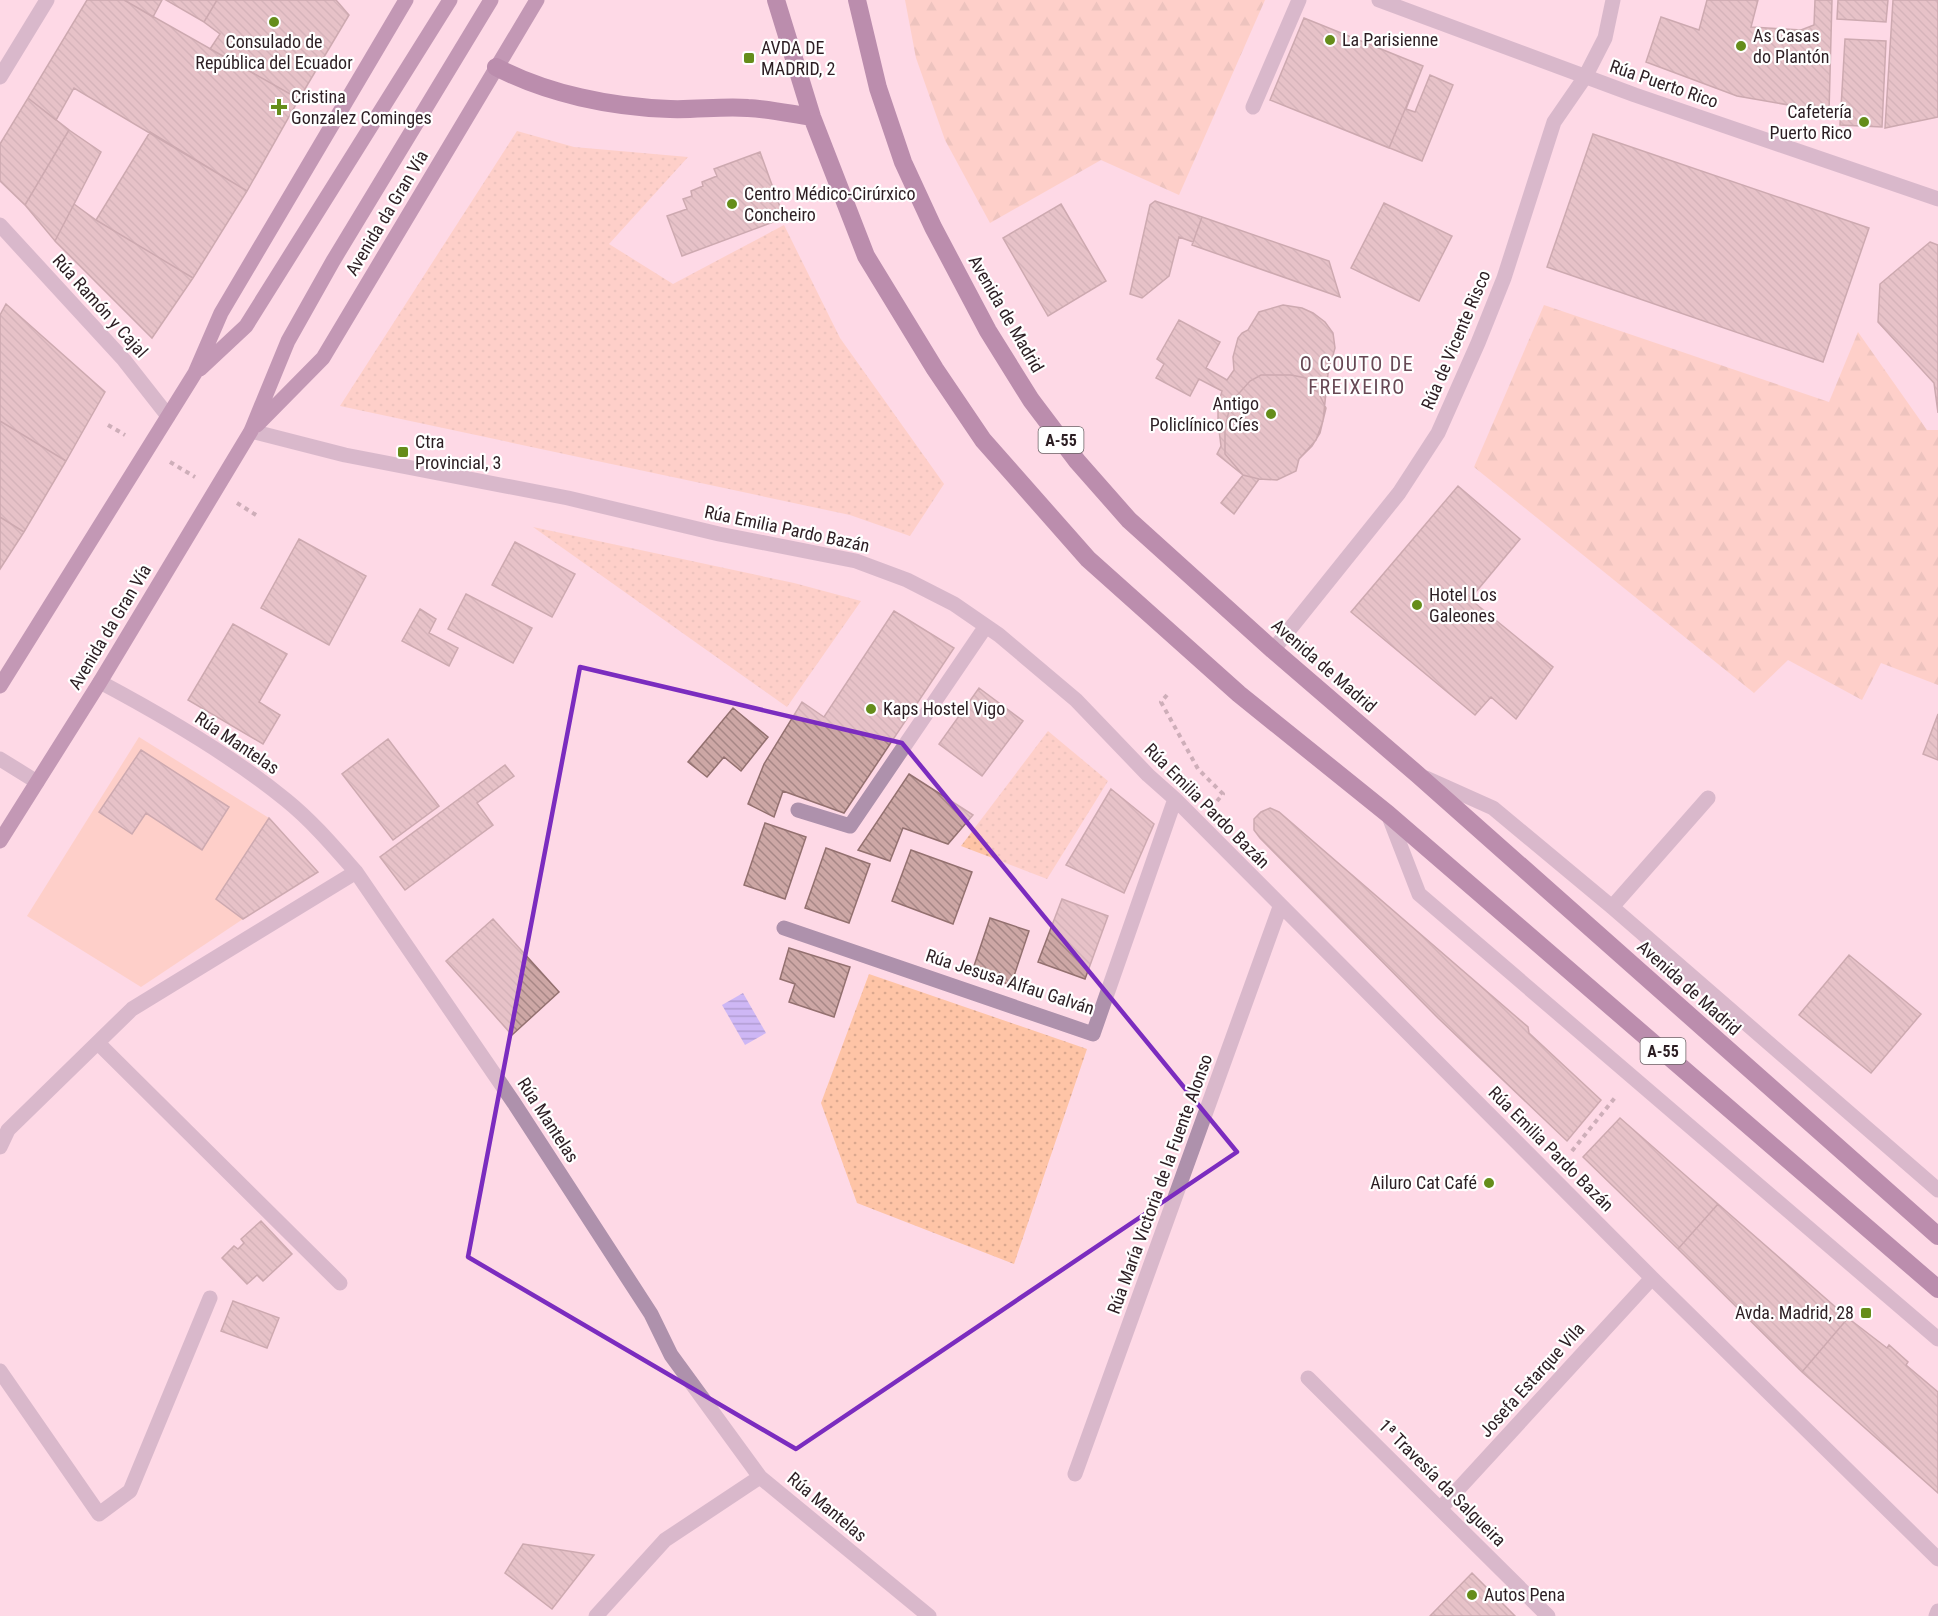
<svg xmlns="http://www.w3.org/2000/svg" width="1938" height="1616" font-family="'Roboto Condensed',sans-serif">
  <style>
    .grass { fill: url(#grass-dots) }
    .forest { fill: url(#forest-firs) }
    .garden { fill: #fec4a6 }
    .water { fill: url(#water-rules) }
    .building { fill: url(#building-back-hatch); stroke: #93706f; stroke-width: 1.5 }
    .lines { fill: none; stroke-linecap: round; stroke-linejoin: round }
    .path { stroke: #947a83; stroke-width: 4; stroke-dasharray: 4.5 4.5; stroke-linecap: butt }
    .minor { stroke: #ae91ac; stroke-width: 15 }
    .major { stroke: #7d4b7b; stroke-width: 15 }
    .highway { stroke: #6a3169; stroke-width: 18 }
    .marked { fill: none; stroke: #7b2cbf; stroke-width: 4.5; stroke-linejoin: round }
    .poi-dot { fill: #658d1a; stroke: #fff; stroke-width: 2 }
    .labels { text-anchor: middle; stroke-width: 4.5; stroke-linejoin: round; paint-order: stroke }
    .shield { fill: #fff; stroke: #6b6265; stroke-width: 1.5 }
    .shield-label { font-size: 16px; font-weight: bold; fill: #2c1e23 }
    .poi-label { font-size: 18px; fill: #2c1e23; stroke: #fff; text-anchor: start }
    .street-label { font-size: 18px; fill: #2c1e23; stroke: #fff }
    .neighbourhood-label { font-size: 20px; letter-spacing: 1.5px; fill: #674854; stroke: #fff }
  </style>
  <defs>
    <pattern id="grass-dots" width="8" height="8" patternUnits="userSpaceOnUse" patternTransform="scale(1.5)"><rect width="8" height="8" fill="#fec4a6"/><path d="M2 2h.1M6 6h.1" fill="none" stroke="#daa88f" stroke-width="1.8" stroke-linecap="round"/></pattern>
    <pattern id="forest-firs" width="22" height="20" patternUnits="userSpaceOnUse" patternTransform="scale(1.5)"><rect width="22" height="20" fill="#fec4a6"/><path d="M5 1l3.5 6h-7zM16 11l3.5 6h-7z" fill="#daa88f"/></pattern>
    <pattern id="water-rules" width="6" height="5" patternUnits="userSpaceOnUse" patternTransform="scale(1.5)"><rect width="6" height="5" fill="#ceb7f5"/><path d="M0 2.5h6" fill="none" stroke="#b19dd2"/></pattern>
    <pattern id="building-back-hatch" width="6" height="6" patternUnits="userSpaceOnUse" patternTransform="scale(1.5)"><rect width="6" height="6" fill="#cda7a5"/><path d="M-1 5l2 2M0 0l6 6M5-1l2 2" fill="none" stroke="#a78786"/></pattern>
  </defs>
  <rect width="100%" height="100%" fill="#fed9e6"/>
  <path class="grass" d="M517 131 574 147 688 157 609 244 673 284 784 225 840 338 944 484 910 536 850 515 340 406Z
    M533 527 794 583 861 601 787 707Z
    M1048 731 1108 781 1047 879 961 846Z
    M869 974 1087 1049 1014 1264 857 1203 821 1103Z"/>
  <path class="forest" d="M905 0H1265L1179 195 1101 160 990 223 945 140 916 58Z
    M1544 305 1829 402 1858 332 1927 430H1938V685L1881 663 1862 700 1788 660 1754 693 1474 467Z"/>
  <path class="garden" d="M139 737 269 818 216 899 243 919 141 987 27 916Z"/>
  <path class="water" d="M743 993 766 1033 745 1045 722 1005Z"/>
  <path class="building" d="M87 0H124L299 99 247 191 74 88 56 120 28 98Z
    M124 0H162L153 17Z
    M166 0H217L204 22Z
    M217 0H336L349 15 299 99 210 49 220 34 204 22Z
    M1707 0H1758L1751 27 1801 30 1814 25 1815 0H1832L1829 112 1737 96 1646 62 1661 17 1699 30Z
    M1838 0H1888L1886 22 1837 19Z
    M1893 0H1938V117L1885 128Z
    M1304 18 1423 66 1406 109 1415 112 1430 75 1453 85 1422 161 1270 100Z
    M1304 18 1423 66 1389 148 1270 100Z
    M1845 39 1886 41 1882 127 1840 125Z
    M28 98 69 130 25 205 0 181V144Z
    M69 130 101 152 55 241 25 205Z
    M150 132 247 191 193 278 96 220Z
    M1593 134 1869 228 1823 362 1547 267Z
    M760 152 784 218 682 256 667 216 687 209 683 199 692 196 691 191 703 186 702 182 717 176 714 169Z
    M1155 201 1202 217 1193 242 1179 237 1169 276 1142 298 1130 294 1150 205Z
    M1384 203 1452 236 1419 301 1351 268Z
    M74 204 96 220 193 278 152 338 55 241Z
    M1061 204 1106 281 1048 316 1003 238Z
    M1202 217 1329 261 1340 297 1192 245Z
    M1930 242 1938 245V413L1934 383 1878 322 1880 284Z
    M6 304 105 392 66 461 0 421V315Z
    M1283 305 1302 308 1313 313 1325 322 1333 333 1335 348 1328 374 1323 421 1316 440 1299 459 1296 471 1277 480 1259 479 1234 514 1221 503 1243 475 1217 454 1221 446 1218 422V405L1222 391 1199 379 1190 396 1156 378 1164 364 1157 359 1179 320 1220 342 1206 368 1227 380 1234 370 1233 357 1238 338 1242 333 1248 330 1259 312Z
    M1261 375H1291L1306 378 1314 390 1318 392 1326 408 1320 433 1312 446 1299 459 1296 471 1277 480 1259 479 1243 475 1225 454V428L1231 402 1250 381Z
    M0 421 66 461 24 532 0 517Z
    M1458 486 1520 539 1470 599 1553 667 1516 719 1491 697 1475 715 1351 612Z
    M0 517 24 532 0 569Z
    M299 539 366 576 329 645 261 608Z
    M515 542 575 574 552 617 492 585Z
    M466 594 532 628 513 663 448 629Z
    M420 609 436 619 429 633 458 648 449 666 402 641Z
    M894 611 954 648 844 813 783 791 774 817 748 804 764 764 802 702 824 717Z
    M233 624 287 654 259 702 280 715 263 744 188 700Z
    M979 688 1023 721 982 776 939 744Z
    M733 708 768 737 741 771 724 757 707 777 688 762Z
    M1938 714V760L1923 754Z
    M388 739 439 806 393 840 342 774Z
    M141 750 229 807 202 850 146 813 132 834 99 812Z
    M505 765 514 776 477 803 493 825 405 890 380 857Z
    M909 774 973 815 948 844 903 828 890 861 858 850Z
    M1111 789 1154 824 1124 893 1066 865Z
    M1270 808 1279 812 1528 1027 1529 1033 1601 1100 1567 1141 1438 1018 1260 838 1254 830V819L1261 812Z
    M269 818 318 872 243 919 216 899Z
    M765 823 806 837 785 899 744 885Z
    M826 848 870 864 849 923 805 908Z
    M911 850 972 872 953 924 892 901Z
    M1062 899 1108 916 1085 979 1038 962Z
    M990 918 1029 931 1011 985 972 972Z
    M493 919 559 992 512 1035 446 961Z
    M789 948 850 967 834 1017 789 1002 795 984 780 979Z
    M1849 955 1921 1014 1871 1073 1799 1015Z
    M1620 1118 1718 1204 1678 1249 1583 1157Z
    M1718 1204 1848 1318 1802 1372 1678 1249Z
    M261 1221 292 1254 263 1281 257 1275 247 1284 222 1258 234 1246 238 1249 244 1243 241 1239Z
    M233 1301 279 1318 267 1348 221 1331Z
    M1848 1318 1887 1348 1889 1345 1908 1362 1906 1365 1938 1392V1493L1802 1372Z
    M523 1544 594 1555 552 1609 505 1573Z
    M1472 1573 1515 1616H1430Z"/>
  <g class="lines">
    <path class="path" d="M108 425 125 435
      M170 462 195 477
      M237 503 256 515
      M1167 695 1161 702 1198 769 1223 794 1217 801
      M1572 1151 1617 1095"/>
    <path class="minor" d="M1379 0 1635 95 1938 199
      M0 77 47 0
      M1253 107 1299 0
      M0 225 124 360 168 416
      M251 431 345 455 568 498 719 534 856 561 907 580 954 604 999 635 1076 700 1148 775 1175 799 1652 1278 1938 1559
      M1273 650 1399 493 1438 433 1478 343 1504 278 1554 122 1585 77 1605 38 1613 0
      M100 682C162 715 231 755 286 800 312 821 334 847 356 872L514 1103 651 1314 671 1355 760 1477 929 1616
      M0 759 37 782
      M1426 778 1493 808 1612 907 1938 1190
      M798 810 850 826 986 626
      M1388 814 1419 894 1938 1339
      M1612 907 1708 798
      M784 928 1093 1034 1175 799
      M98 1043 340 1283
      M0 1147 8 1130 132 1009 356 872
      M0 1371 99 1514 130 1491 210 1298
      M1308 1378 1548 1616
      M1075 1474 1280 907
      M1440 1509 1652 1278
      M596 1616 665 1540 760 1477
      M1936 1616 1938 1611"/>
    <path class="major" d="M200 369 246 326 450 0
      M257 425 323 358 537 0
      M0 686 195 373 221 313 406 0
      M0 841 100 682 251 431 288 341 333 261 491 0"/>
    <path class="highway" d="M776 0 812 117 866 256 935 369 983 440 1088 559 1239 694 1388 814 1938 1289
      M857 0 878 88 903 162 933 227 988 331 1031 400 1077 461 1129 520 1273 650 1417 774 1938 1236
      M496 67C548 94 611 107 670 109 696 110 722 106 748 108 770 109 791 114 812 117"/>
  </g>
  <path d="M0 0H1938V1616H0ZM580 667 902 743 1237 1152 796 1449 468 1257Z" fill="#fed9e6" fill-opacity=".55" fill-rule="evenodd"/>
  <path class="marked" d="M580 667 902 743 1237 1152 796 1449 468 1257Z"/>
  <g class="poi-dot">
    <circle cx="274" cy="22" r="6"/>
    <circle cx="1330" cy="40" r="6"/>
    <circle cx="1741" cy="46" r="6"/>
    <rect x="743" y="52" width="12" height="12" rx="3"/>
    <path d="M276 98h6v6h6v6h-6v6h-6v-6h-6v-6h6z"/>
    <circle cx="1864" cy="122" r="6"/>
    <circle cx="732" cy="204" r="6"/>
    <circle cx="1271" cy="414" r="6"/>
    <rect x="397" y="446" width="12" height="12" rx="3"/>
    <circle cx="1417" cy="605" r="6"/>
    <circle cx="871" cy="709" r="6"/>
    <circle cx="1489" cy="1183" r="6"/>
    <rect x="1860" y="1307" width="12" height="12" rx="3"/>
    <circle cx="1472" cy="1595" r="6"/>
  </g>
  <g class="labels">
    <g class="shield">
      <rect x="1038.5" y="427" width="45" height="26" rx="4.5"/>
      <rect x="1640.5" y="1038" width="45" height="26" rx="4.5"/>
    </g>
    <g class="shield-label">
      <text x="1061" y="446">A-55</text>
      <text x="1663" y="1057">A-55</text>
    </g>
    <g class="poi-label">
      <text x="1753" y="42">As Casas<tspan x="1753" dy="21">do Plantón</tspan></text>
      <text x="1342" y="46">La Parisienne</text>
      <text x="274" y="48" text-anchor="middle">Consulado de<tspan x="274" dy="21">República del Ecuador</tspan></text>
      <text x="761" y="54">AVDA DE<tspan x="761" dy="21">MADRID, 2</tspan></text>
      <text x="291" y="103">Cristina<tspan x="291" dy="21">Gonzalez Cominges</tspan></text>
      <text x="1852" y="118" text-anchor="end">Cafetería<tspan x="1852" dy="21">Puerto Rico</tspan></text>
      <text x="744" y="200">Centro Médico-Cirúrxico<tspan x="744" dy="21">Concheiro</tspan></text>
      <text x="1259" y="410" text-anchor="end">Antigo<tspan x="1259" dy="21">Policlínico Cíes</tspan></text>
      <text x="415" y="448">Ctra<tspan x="415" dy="21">Provincial, 3</tspan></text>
      <text x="1429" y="601">Hotel Los<tspan x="1429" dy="21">Galeones</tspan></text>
      <text x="883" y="715">Kaps Hostel Vigo</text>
      <text x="1477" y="1189" text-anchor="end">Ailuro Cat Café</text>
      <text x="1854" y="1319" text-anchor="end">Avda. Madrid, 28</text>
      <text x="1484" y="1601">Autos Pena</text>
    </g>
    <g class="street-label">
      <text transform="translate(1664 84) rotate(19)" y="6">Rúa Puerto Rico</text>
      <text transform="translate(387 213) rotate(-59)" y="6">Avenida da Gran Vía</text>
      <text transform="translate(100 306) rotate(48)" y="6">Rúa Ramón y Cajal</text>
      <text transform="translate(1006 314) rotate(60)" y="6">Avenida de Madrid</text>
      <text transform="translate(1456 340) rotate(-67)" y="6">Rúa de Vicente Risco</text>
      <text transform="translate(787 529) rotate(12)" y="6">Rúa Emilia Pardo Bazán</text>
      <text transform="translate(110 627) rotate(-59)" y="6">Avenida da Gran Vía</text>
      <text transform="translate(1324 666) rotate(41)" y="6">Avenida de Madrid</text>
      <text transform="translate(237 743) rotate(34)" y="6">Rúa Mantelas</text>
      <text transform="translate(1207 806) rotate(45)" y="6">Rúa Emilia Pardo Bazán</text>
      <text transform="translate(1010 982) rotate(18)" y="6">Rúa Jesusa Alfau Galván</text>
      <text transform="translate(1689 988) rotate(42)" y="6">Avenida de Madrid</text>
      <text transform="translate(548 1120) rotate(57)" y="6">Rúa Mantelas</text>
      <text transform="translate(1551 1149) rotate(45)" y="6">Rúa Emilia Pardo Bazán</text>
      <text transform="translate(1160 1184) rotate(-70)" y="6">Rúa María Victoria de la Fuente Alonso</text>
      <text transform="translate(1532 1380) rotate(-48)" y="6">Josefa Estarque Vila</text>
      <text transform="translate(1442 1483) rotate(45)" y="6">1ª Travesía da Salgueira</text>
      <text transform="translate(827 1507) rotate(40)" y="6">Rúa Mantelas</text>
    </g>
    <g class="neighbourhood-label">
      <text x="1357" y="371">O COUTO DE<tspan x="1357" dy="23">FREIXEIRO</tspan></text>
    </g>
  </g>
</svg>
